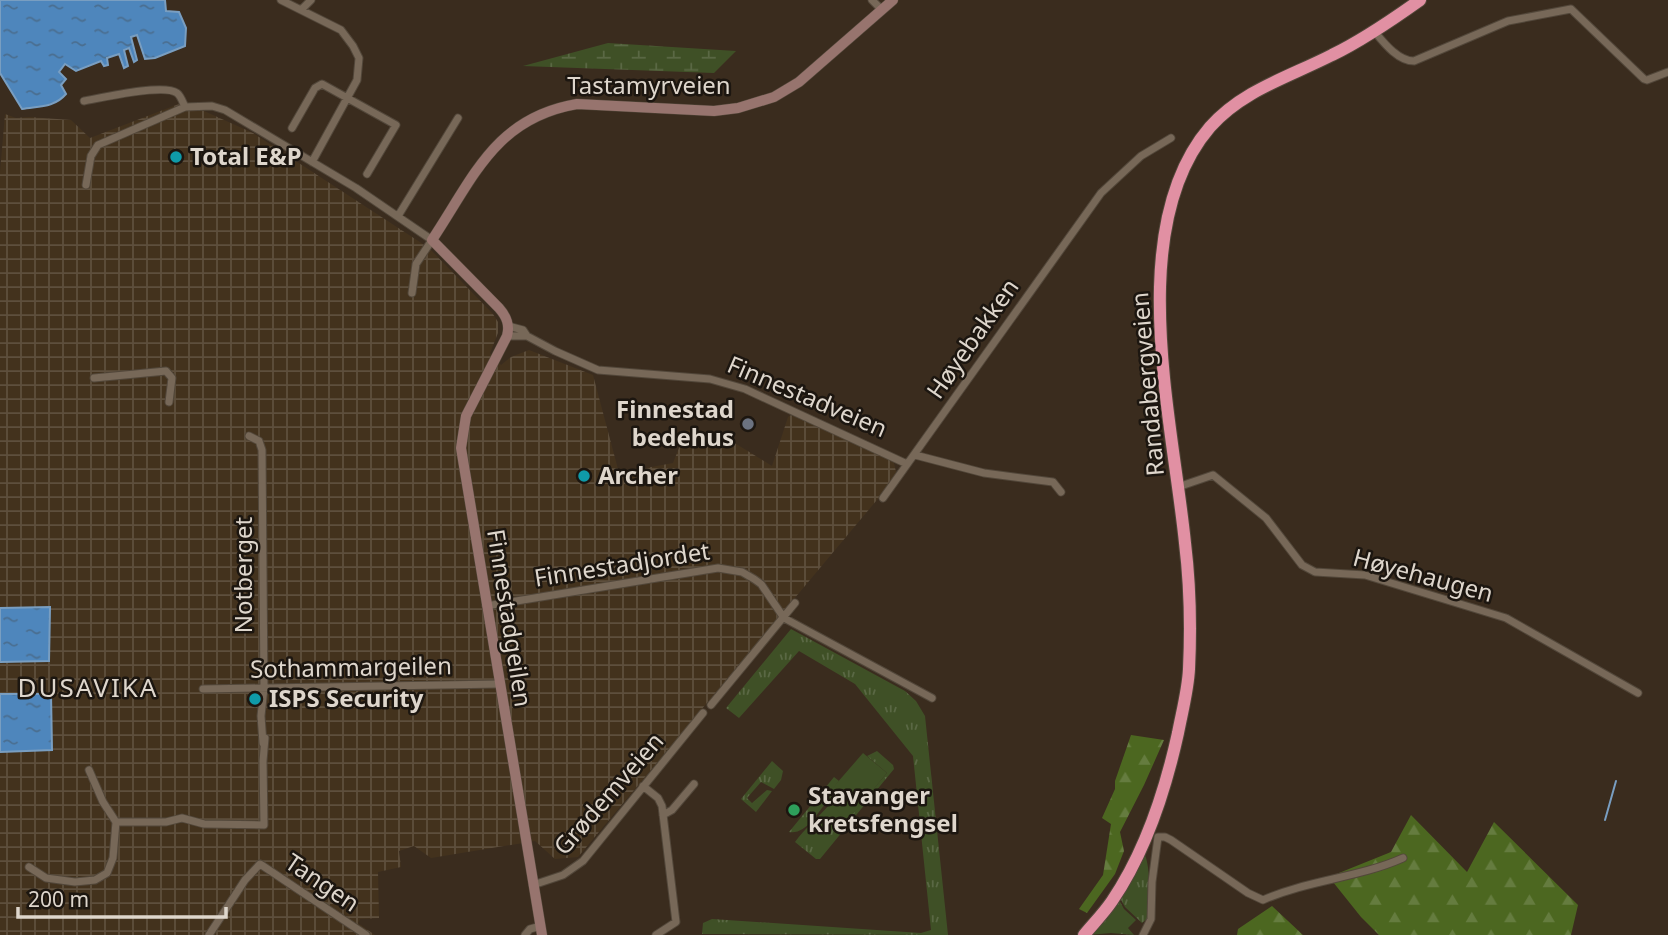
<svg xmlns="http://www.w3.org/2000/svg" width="1668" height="935" font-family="'Noto Sans',sans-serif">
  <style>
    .industrial { fill: url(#industrial-grid) }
    .grass { fill: url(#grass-tufts) }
    .forest { fill: url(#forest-firs) }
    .wetland { fill: url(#wetland-marsh) }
    .pitch { fill: #3f5026 }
    .water { fill: url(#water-ripples); stroke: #799ec1; stroke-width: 2 }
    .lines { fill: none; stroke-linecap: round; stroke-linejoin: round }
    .stream { stroke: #799ec1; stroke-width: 2 }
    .street-casing { stroke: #52473a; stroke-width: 9 }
    .secondary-casing { stroke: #52473a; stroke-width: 11 }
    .highway-casing { stroke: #52473a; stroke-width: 14 }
    .street { stroke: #776858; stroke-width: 7 }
    .secondary { stroke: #97746e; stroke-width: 10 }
    .highway { stroke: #e190a3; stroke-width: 12 }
    .culture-dot { fill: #0f9aa8; stroke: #1c1610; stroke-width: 2.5 }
    .worship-dot { fill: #6b7280; stroke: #1c1610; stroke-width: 2.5 }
    .leisure-dot { fill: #2e9e5b; stroke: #1c1610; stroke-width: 2.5 }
    .labels { text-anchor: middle; stroke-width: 5; stroke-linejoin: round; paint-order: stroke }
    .street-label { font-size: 24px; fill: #ded6cc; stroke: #1c1610 }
    .poi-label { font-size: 24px; font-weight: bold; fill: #ded6cc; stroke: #1c1610; text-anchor: start }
    .neighbourhood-label { font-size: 26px; letter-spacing: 2px; fill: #ded6cc; stroke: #1c1610 }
  </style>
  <defs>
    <pattern id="industrial-grid" width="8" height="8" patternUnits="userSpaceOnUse" patternTransform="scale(1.75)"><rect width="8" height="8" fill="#43321d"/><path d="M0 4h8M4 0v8" fill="none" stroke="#5e4f3d"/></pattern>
    <pattern id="grass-tufts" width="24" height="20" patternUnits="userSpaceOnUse" patternTransform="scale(1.75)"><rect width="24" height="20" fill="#3f5026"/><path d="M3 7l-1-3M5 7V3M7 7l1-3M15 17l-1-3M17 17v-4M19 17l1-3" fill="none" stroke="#5a6844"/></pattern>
    <pattern id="forest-firs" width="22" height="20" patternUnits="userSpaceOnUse" patternTransform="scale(1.75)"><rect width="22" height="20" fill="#4c6720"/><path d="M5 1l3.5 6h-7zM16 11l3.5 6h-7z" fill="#657c3f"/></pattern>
    <pattern id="wetland-marsh" width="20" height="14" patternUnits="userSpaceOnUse" patternTransform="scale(1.75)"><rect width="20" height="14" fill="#3f5026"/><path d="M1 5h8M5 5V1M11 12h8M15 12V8" fill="none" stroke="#5a6844"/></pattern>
    <pattern id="water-ripples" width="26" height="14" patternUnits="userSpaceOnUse" patternTransform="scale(1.75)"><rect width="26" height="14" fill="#4e86bc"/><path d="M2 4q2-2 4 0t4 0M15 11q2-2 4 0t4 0" fill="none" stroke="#4a6e90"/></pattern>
  </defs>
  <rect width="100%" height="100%" fill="#3a2c1e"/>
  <path class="industrial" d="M184 102 253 133 429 248 493 314 498 322V333L490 353 501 365 511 357 529 350 593 375 619 473 673 463 686 430 728 439 772 466 788 417 791 415 893 459 897 476 578 857 555 859 535 841 431 858 414 846 399 851 401 867 378 872 379 918 360 919 358 923 375 935H0V752L52 750 51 694H0V662L49 661 50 607 0 608V172L5 114 16 118 29 117 71 120 90 138Z"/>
  <path class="grass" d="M791 629 905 691 916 701 925 716 948 935 702 934 703 923 712 919 921 933 931 930 913 756 855 684 799 651 739 718 726 708Z
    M877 751 893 765 894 769 820 859H816L795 842C804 829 819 817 830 804L848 819 887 773 867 756Z
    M772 761 783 771 781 780 774 789 761 782 747 798 752 803 767 790 772 791 756 812 741 799Z
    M834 777 839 781 824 799 827 802C817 813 806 835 789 832Z
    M1144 852C1152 871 1148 898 1148 918L1142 923 1125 907 1120 898Z
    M1118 898 1124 909 1136 920 1128 928 1134 935 1111 933 1088 935 1105 919H1109L1104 918Z"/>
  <path class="forest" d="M1131 735 1164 740 1144 785 1120 832 1124 851 1115 874 1087 913 1079 909 1103 875 1111 824 1102 818 1115 789V781Z
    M1411 815 1467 872 1494 822 1578 905 1571 935H1379L1361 917 1329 877 1391 852Z
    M1272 906 1303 935H1237L1238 929Z"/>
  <path class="wetland" d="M608 43 736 51 714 73 523 66Z"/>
  <path class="pitch" d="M863 753 887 773 848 820 823 799Z"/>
  <path class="water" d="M0 0H165L166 11 179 12 186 28 185 46 155 58 145 59 137 35 131 37 137 60 134 62 129 48 124 50 128 66 124 68 119 54 107 58 108 65 104 66 101 61 76 71 65 64 59 72 66 79 61 85 66 94C54 108 38 106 22 109L0 73Z
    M50 607 49 661 0 662V608Z
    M0 694H51L52 750 0 752Z"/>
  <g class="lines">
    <path class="stream" d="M1605 820 1616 781"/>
    <defs>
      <path id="street" d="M281 0 341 30 353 46 359 58 357 80 312 162
        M872 0 882 10
        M302 9 311 0
        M1374 31C1384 43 1398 61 1414 61L1508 21 1571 9 1644 79 1647 80 1668 72
        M84 101C101 98 164 83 177 93 181 96 183 103 185 107
        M292 128 315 88 322 84 396 125 367 174
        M86 185 91 156 98 145 185 107 212 106 225 110 356 188 432 240 416 264 412 293
        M398 216 458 118
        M508 326 523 330 527 336 555 351 598 370 710 379 745 389 907 464
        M507 336H527
        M94 378 166 371 172 378 169 402
        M249 436 259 441 262 450 264 688 261 716 263 743
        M915 455 984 473 1053 482 1061 492
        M1178 487 1213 475 1266 518 1302 565 1315 572 1365 575 1506 618 1638 693
        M883 498 1101 193 1141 156 1171 138
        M486 606 718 568 742 572 754 579 761 584 784 618 932 698
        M203 689 499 684
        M711 705 795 603
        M643 786 658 798 662 806 676 922 656 935
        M663 815 672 810 694 784
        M116 822H166L182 818 204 824 264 825 263 761 265 738
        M29 867 46 878 75 882 95 880 107 873 113 858 116 822 103 802 89 770
        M533 885 563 875 583 861 703 713
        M209 935 245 880 260 864 366 935
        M525 935 530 929 541 926
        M1143 935 1151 919 1152 882 1158 837H1165L1171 840 1248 893 1263 900C1308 880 1358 878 1403 858"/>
      <path id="secondary" d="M542 935 461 448 466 416 507 336C510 325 507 317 499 308L432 240C474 177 495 118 577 104L714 111 738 108 774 97 799 82 893 0"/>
      <path id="highway" d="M1084 935C1093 924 1104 913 1112 901 1146 851 1165 792 1178 733 1182 712 1188 690 1189 669 1191 627 1190 584 1185 543 1173 422 1123 228 1210 127 1243 90 1289 77 1332 55 1363 40 1392 20 1420 0"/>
    </defs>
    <use href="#street" class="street-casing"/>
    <use href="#secondary" class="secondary-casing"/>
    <use href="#highway" class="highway-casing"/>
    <use href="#street" class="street"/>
    <use href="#secondary" class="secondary"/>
    <use href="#highway" class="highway"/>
  </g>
  <g class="culture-dot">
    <circle cx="176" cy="157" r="7"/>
    <circle cx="584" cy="476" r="7"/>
    <circle cx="255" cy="699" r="7"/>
  </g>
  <circle class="worship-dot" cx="748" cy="424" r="7"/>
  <circle class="leisure-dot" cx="794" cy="810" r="7"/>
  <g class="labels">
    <g class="street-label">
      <text x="649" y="94">Tastamyrveien</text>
      <text transform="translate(973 339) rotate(-55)" y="8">Høyebakken</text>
      <text transform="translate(1148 384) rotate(-95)" y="8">Randabergveien</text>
      <text transform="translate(807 397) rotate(23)" y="8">Finnestadveien</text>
      <text transform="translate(622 565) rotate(-9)" y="8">Finnestadjordet</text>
      <text transform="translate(244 575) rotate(-90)" y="8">Notberget</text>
      <text transform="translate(1423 576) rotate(15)" y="8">Høyehaugen</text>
      <text transform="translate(509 618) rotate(81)" y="8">Finnestadgeilen</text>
      <text transform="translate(351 668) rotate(-1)" y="8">Sothammargeilen</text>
      <text transform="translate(609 794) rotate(-49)" y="8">Grødemveien</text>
      <text transform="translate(322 883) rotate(34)" y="8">Tangen</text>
    </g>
    <g class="poi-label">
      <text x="190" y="165">Total E&amp;P</text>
      <text x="734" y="418" text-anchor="end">Finnestad<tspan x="734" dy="28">bedehus</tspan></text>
      <text x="598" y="484">Archer</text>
      <text x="269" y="707">ISPS Security</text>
      <text x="808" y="804">Stavanger<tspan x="808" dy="28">kretsfengsel</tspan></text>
    </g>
    <g class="neighbourhood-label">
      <text x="88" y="697">DUSAVIKA</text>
    </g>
  </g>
  <path d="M18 907v10h208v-10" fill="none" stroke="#ded6cc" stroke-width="3.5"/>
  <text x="28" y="907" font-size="21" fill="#ded6cc" stroke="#1c1610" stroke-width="5" paint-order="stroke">200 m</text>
</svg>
